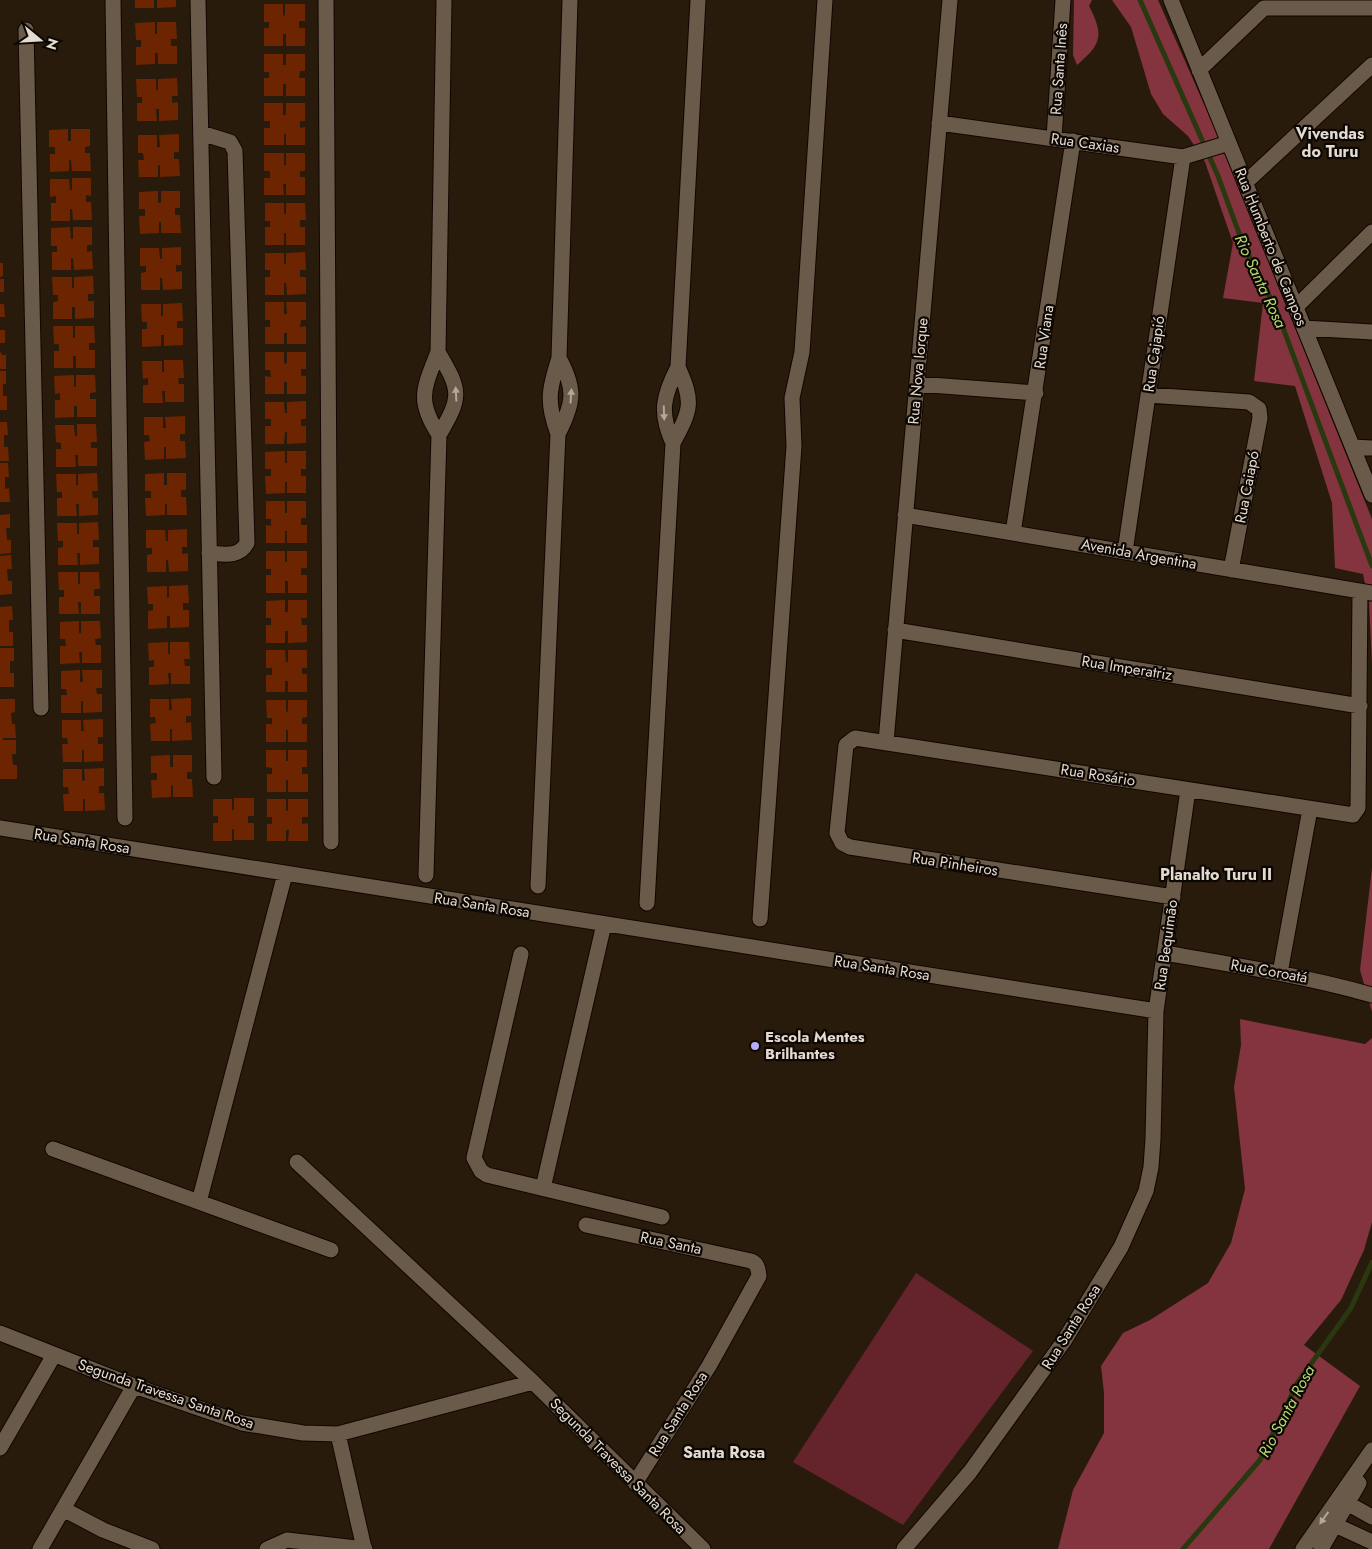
<svg xmlns="http://www.w3.org/2000/svg" width="1372" height="1549" font-family="Jost,sans-serif">
  <style>
    .green { fill: #65232c }
    .forest { fill: #83343e }
    .lines { fill: none; stroke-linecap: round; stroke-linejoin: round }
    .stream { stroke: #2a380f; stroke-width: 5 }
    .building { fill: #6c2500 }
    .minor-casing { stroke: #110600; stroke-width: 17 }
    .minor { stroke: #6a5a49; stroke-width: 15 }
    .oneway { fill: #b3a79a }
    .poi-dot { fill: #b8abf7; stroke: #0d0703; stroke-width: 2 }
    .labels { text-anchor: middle; stroke-width: 4.5; stroke-linejoin: round; paint-order: stroke }
    .street-label { font-size: 15px; fill: #e3dad0; stroke: #0d0703 }
    .poi-label { font-size: 15px; font-weight: bold; fill: #e3dad0; stroke: #0d0703; text-anchor: start }
    .neighbourhood-label { font-size: 16px; font-weight: bold; fill: #e3dad0; stroke: #0d0703 }
    .water-label { font-size: 16px; font-style: italic; fill: #b2d96f; stroke: #0d0703 }
  </style>
  <rect width="100%" height="100%" fill="#281b0c"/>
  <path class="green" d="M916 1273 1033 1351 903 1525 793 1462Z"/>
  <path class="forest" d="M1074 0H1092L1089 6C1104 35 1102 44 1077 65L1073 55Z
    M1112 0H1158L1215 129 1372 519V664L1369 603 1363 574 1335 568 1332 503 1295 386 1254 381 1263 303 1223 298 1233 243 1205 162 1188 136 1163 114 1151 94 1131 27Z
    M1372 868V1012L1360 970Z
    M1240 1019 1365 1044 1372 1038V1222L1364 1250 1341 1300 1304 1345 1360 1386 1269 1549H1058L1073 1490 1104 1433V1393L1101 1366 1123 1333 1150 1320 1208 1283 1231 1243 1245 1189 1234 1087 1241 1045Z"/>
  <g class="lines">
    <path class="stream" d="M1140 0 1218 176 1243 244 1276 309 1372 566
      M1183 1549 1260 1460 1298 1382 1351 1308 1372 1262"/>
  </g>
  <path class="building" d="M135 0H154V8H135Z
    M157 0H176V7L157 8Z
    M264 4H283V16L285 15V4H305V21H299V28H305V46H286V34H283V46H264V28H269V22H264Z
    M155 22V34H157V22H176L177 39H171V46H177V64H158V53H155V64L136 65V47H141V40H136L135 23Z
    M264 54H283V65H286V54H305V71H300L299 78H305V96H286V84H283V96H264V78H269V72H264Z
    M177 78 178 96H172V103L178 102V120L159 121V109H156L157 121H137V103H142V97H137L136 79H156V90H158V79Z
    M264 103H283V115H286V103H305V121H300V128L305 127V145H286V134H284V145H264V128H270V121H264Z
    M68 129V141H71V129H90V146L85 147V153H90L91 171H72L71 160H69V171L50 172V154H55V147H49V130Z
    M179 134V152H174V159H179L180 176 160 177V165H158V177H139L138 160H144L143 153H138V135H157V147H160L159 135Z
    M264 153H284V165H286V153H305V171H300V177H305V195H286V184H283L284 195H264V178H270V171H264Z
    M72 178H91V196L86 195V202H91L92 220H73L72 209H70V221H51V203H56V196L50 197V179H69L70 190H72Z
    M158 191V203H161V191H180V208H175V215H180L181 233H161V222H159V233L140 234 139 216H145V209H139V192Z
    M265 203H284V214H286V203H305L306 220H300V227H305V245H286V233H284V245H265V227H270V221H265Z
    M70 227 71 239H73V227H92V245H87V252L92 251 93 269 74 270 73 258H71V270H52V252H57V246H51V228Z
    M181 247V265H176V272L182 271V289L163 290 162 278H160V290H141V273L146 272V266H140V248H159L160 259H162V248Z
    M305 252 306 270H300V277H306V294L287 295 286 283H284V295H265V277H270V270H265V253H284V264H286V253Z
    M0 263H3V276L0 277Z
    M93 276 94 294H88V301H94V318L75 319V307H72V319H53V302L58 301V295H53L52 277H72V288H74V277Z
    M0 279H4V292H0Z
    M265 302H284V314H287L286 302H306V320H301L300 327 306 326V344H287V333H284V344H265V327H270V320H265Z
    M182 303 183 321H177V328H183V345L164 346V335H161V346L142 347V329H147V322H142L141 304H161V316H163V304Z
    M0 304H4L5 317H0Z
    M53 326H73V338H75V326H94L95 343H89V350H95V368H76V356H73V368H54V351H59V344H54Z
    M0 330H5V343H0Z
    M0 351 2 355H6V369H0Z
    M265 352H284V364L287 363V352H306V369H301V376H306V394H287V382H284V394H265V376L271 377 270 370H265Z
    M164 360H183L184 378H178L179 384H184V402H165V391H162L163 403H143V385H148V378L143 379 142 361H162V372H164Z
    M0 371H6V384H3V396H7V410H0Z
    M74 375V387H76V375H95L96 392 90 393V399H96V417H77V406H74V417L55 418V400H60V393L55 394 54 376Z
    M306 401V419H301V426H306V443L287 444V432H285L284 444H265V426H271V419H265V402H284L285 413H287V402Z
    M185 416V434H180V441H185L186 458 166 459V447H164V459L145 460 144 442 150 441 149 435H144V417H163V428H166L165 417Z
    M0 422H7L8 435H4V447H8L9 461H0Z
    M77 424H96L97 442H91V448H97V466H78V455H75L76 467H56V449H61V443L56 442 55 425H74L75 436H77Z
    M285 451V463H287V451H306V469H301V476H306V493H287V482H285V493L266 494 265 476H271V469H265V452Z
    M0 463H8L9 477H5V489L9 488 10 502H0Z
    M97 473 98 491H92L93 498H98V515L79 516V504H76L77 516H57V498H62V492H57L56 474H76V485H78V474Z
    M164 473V485H167V473H186V490H181V497H186L187 515H167V504H165V515L146 516 145 498H151V491H145V474Z
    M266 501H285V513H287V501H306V518H301V525H307V543H287V531H285V543H266V525L271 526V519H266Z
    M10 514V528H6L7 540H11V553L0 554V515Z
    M98 522 99 540H93V547H99V564L80 565V553H77L78 565H58V548L63 547V541H58L57 523H77V534H79V523Z
    M187 529V547H182V554L188 553V571L169 572 168 560H166V572H147V555L152 554V548H146V530H165L166 541H168V530Z
    M266 551H285V562H287V551H307V568H301V575H307V593H288V581H285V593H266V575H271V569H266Z
    M11 555 12 569H7L8 581H12V594L0 595V556Z
    M58 572H78V584H80V572H99L100 589H94V596H100V614H81V602H78L79 614H59V597H64V590H59Z
    M188 585 189 603H183V610H189V627L170 628V616H167V628L148 629V611L153 610V604H148L147 587 167 586V598L169 597V586Z
    M285 600V612H288V600H307V618H301L302 625H307V642L288 643V631H285V643H266V625H271V618H266V601Z
    M12 606 13 620H9V632H13V646H0V607Z
    M79 621V633H81V621H100L101 638 95 639 96 645H101V663H82V652H79L80 663 60 664V646H66L65 639H60V622Z
    M168 642V654H170V642H189L190 659H184L185 666H190V684H171V673H168L169 684 149 685V667H154V660L149 661 148 643Z
    M0 648H14V661H10V673H14V687H0Z
    M266 650H285L286 662H288V650H307V668H302V674H307V692H288V681H285V692H266V675H272V668H266Z
    M80 670V682H83L82 670H102V688H96L97 694H102V712L83 713V701H81V713H61V695H67L66 689H61V671Z
    M191 698V716H186V723L191 722 192 740 172 741V729H170V741H151L150 724 156 723 155 717H150V699H169V710H172L171 699Z
    M0 699H15V712L11 713 12 724H15L16 738H3V740H16V754H12L13 765H17V779H0Z
    M266 700H286V711L288 712V700H307V717L302 718V724H307V742H288V730H286V742H266V724H272V718H267Z
    M103 719V737H98V744H103V761L84 762V750H82V762H63L62 744H68L67 738H62V720H81V731H84L83 720Z
    M266 750H286V761H288V750H307V767H302V774H308V792H288V780H286V792H267V774H272V768L266 767Z
    M170 755V767H173V755H192V772H187V779H192L193 797H173V785L171 786V797L152 798 151 780H157V773H151V756Z
    M104 768V786H99V793H104L105 810 85 811V799H83V811H64L63 794H69L68 787H63V769H82V781L85 780 84 769Z
    M234 798H254V816H248V823H254V840H234V829H232V841H213V823H218V816H213V799H232V810H234Z
    M267 799H286V811H288V799H308V817H302V824L308 823V841H288L289 830H286V841H267V824H272V817H267Z"/>
  <g class="lines">
    <defs>
      <path id="minor" d="M113 0 125 818
        M198 0 214 777
        M326 0 331 842
        M1171 0 1372 495
        M1264 8H1372
        M26 30 41 708
        M1199 70 1264 8
        M939 123 1183 157 1229 143
        M201 133 230 142 235 151 247 543C239 558 223 554 209 553
        M1054 138 1063 0
        M1245 183 1372 65
        M1296 307 1372 232
        M1304 328 1372 332
        M678 367C694 402 691 410 673 443 659 413 663 396 678 367L698 0
        M917 384 1036 393
        M1148 395 1249 402 1259 409 1260 418 1231 570
        M558 434C574 403 576 389 559 358
        M439 435C416 400 424 388 438 352L444 0
        M1353 447 1372 448
        M905 515 1372 593
        M1013 533 1073 141
        M1125 552 1183 157
        M895 630 1360 706
        M886 742 950 0
        M0 828 1156 1011
        M426 875 439 435C462 396 461 391 438 352
        M538 886 558 434C546 402 549 389 559 358L570 0
        M1173 897 850 847 842 843 837 833 846 745 855 738 1353 815 1358 808 1360 592
        M647 903 673 443
        M760 919 794 446 792 398 802 352 825 0
        M1165 953C1235 965 1304 976 1372 995
        M521 954 474 1158 481 1171 487 1175 662 1217
        M1280 973 1310 809
        M53 1149 331 1250
        M297 1162 533 1382 703 1549
        M543 1188 604 924
        M199 1202 285 874
        M586 1225 751 1261C758 1264 758 1269 759 1276L709 1366 635 1483
        M0 1333 134 1386 242 1423 303 1433 338 1434 533 1382
        M338 1434 364 1548
        M0 1448 54 1355
        M1347 1503 1372 1517
        M63 1509 103 1530 152 1549
        M1335 1525 1372 1542
        M40 1549 134 1386
        M267 1549 287 1540 365 1549
        M904 1549 970 1472 1064 1341 1121 1247 1146 1191 1151 1167 1153 1139 1156 1011 1188 790
        M1303 1549 1372 1450
        M1321 1549 1359 1483"/>
    </defs>
    <use href="#minor" class="minor-casing"/>
    <use href="#minor" class="minor"/>
  </g>
  <defs><path id="oneway-solid" d="M-6-.8H1V-3.2L6.5 0L1 3.2V.8H-6Z" transform="scale(1.25)"/></defs>
  <g class="oneway">
    <use href="#oneway-solid" transform="translate(456 394) rotate(-93)"/>
    <use href="#oneway-solid" transform="translate(571 396) rotate(-86)"/>
    <use href="#oneway-solid" transform="translate(664 413) rotate(88)"/>
    <use href="#oneway-solid" transform="translate(1324 1518) rotate(125)"/>
  </g>
  <circle class="poi-dot" cx="755" cy="1046" r="5"/>
  <g class="labels">
    <g class="street-label">
      <text transform="translate(1059 69) rotate(-86)" y="5">Rua Santa Inês</text>
      <text transform="translate(1085 143) rotate(8)" y="5">Rua Caxias</text>
      <text transform="translate(1271 247) rotate(68)" y="5">Rua Humberto de Campos</text>
      <text transform="translate(1044 337) rotate(-82)" y="5">Rua Viana</text>
      <text transform="translate(1154 354) rotate(-82)" y="5">Rua Cajapió</text>
      <text transform="translate(918 371) rotate(-85)" y="5">Rua Nova Iorque</text>
      <text transform="translate(1247 487) rotate(-79)" y="5">Rua Caiapó</text>
      <text transform="translate(1139 554) rotate(10)" y="5">Avenida Argentina</text>
      <text transform="translate(1127 668) rotate(9)" y="5">Rua Imperatriz</text>
      <text transform="translate(1098 775) rotate(9)" y="5">Rua Rosário</text>
      <text transform="translate(82 841) rotate(9)" y="5">Rua Santa Rosa</text>
      <text transform="translate(955 864) rotate(9)" y="5">Rua Pinheiros</text>
      <text transform="translate(482 905) rotate(9)" y="5">Rua Santa Rosa</text>
      <text transform="translate(1166 945) rotate(-82)" y="5">Rua Bequimão</text>
      <text transform="translate(882 968) rotate(9)" y="5">Rua Santa Rosa</text>
      <text transform="translate(1269 971) rotate(10)" y="5">Rua Coroatá</text>
      <text transform="translate(671 1243) rotate(12)" y="5">Rua Santa</text>
      <text transform="translate(1071 1327) rotate(-58)" y="5">Rua Santa Rosa</text>
      <text transform="translate(166 1394) rotate(19)" y="5">Segunda Travessa Santa Rosa</text>
      <text transform="translate(678 1414) rotate(-58)" y="5">Rua Santa Rosa</text>
      <text transform="translate(618 1466) rotate(45)" y="5">Segunda Travessa Santa Rosa</text>
    </g>
    <g class="poi-label">
      <text x="765" y="1042">Escola Mentes<tspan x="765" dy="17">Brilhantes</tspan></text>
    </g>
    <g class="neighbourhood-label">
      <text x="1330" y="139">Vivendas<tspan x="1330" dy="18">do Turu</tspan></text>
      <text x="1216" y="880">Planalto Turu II</text>
      <text x="724" y="1458">Santa Rosa</text>
    </g>
    <g class="water-label">
      <text transform="translate(1261 281) rotate(65)" y="6">Rio Santa Rosa</text>
      <text transform="translate(1286 1411) rotate(-62)" y="6">Rio Santa Rosa</text>
    </g>
  </g>
  <g transform="translate(40 40) rotate(108)" stroke="#0d0703" stroke-width="4" paint-order="stroke">
  <path d="M0-4L9 19L0 12L-9 19Z" fill="#e3dad0"/>
  <text y="-8" font-size="14" font-weight="bold" text-anchor="middle" fill="#e3dad0">N</text>
  </g>
</svg>
